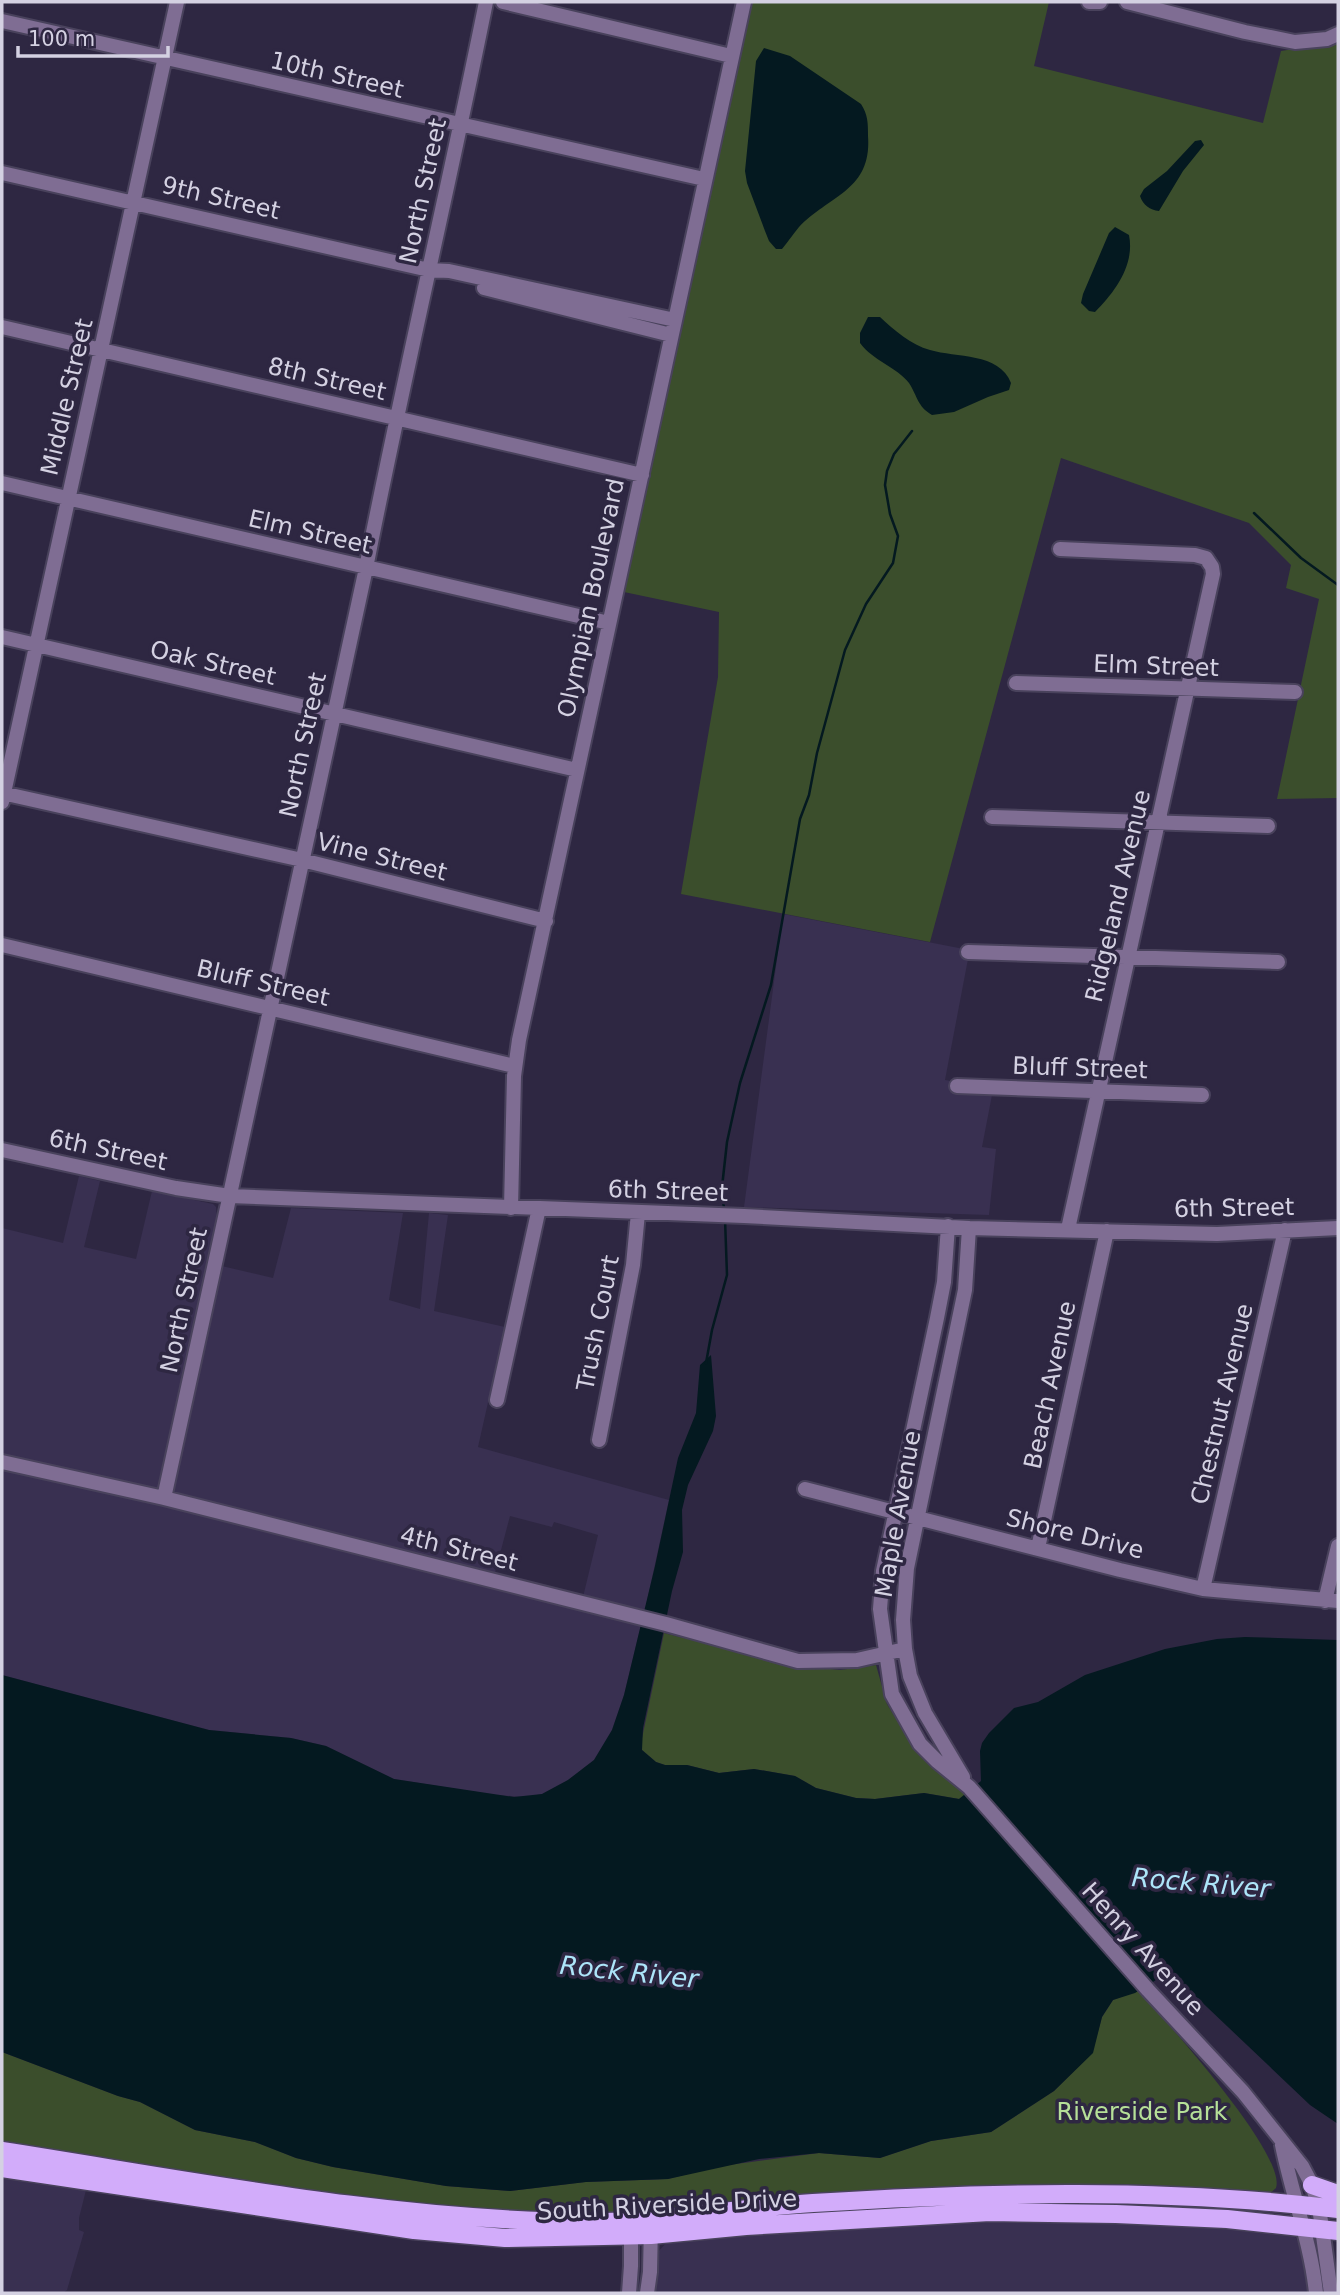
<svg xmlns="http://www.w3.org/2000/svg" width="1340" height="2295" font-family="'DejaVu Sans',sans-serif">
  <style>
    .built { fill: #393051 }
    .green { fill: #3b4e2c }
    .water { fill: #041920 }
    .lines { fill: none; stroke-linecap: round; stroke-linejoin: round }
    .stream { stroke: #041920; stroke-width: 2.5 }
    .minor-casing { stroke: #49425c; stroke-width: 18 }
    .major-casing { stroke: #49425c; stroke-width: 21 }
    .minor { stroke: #7f6d93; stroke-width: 14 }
    .major { stroke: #d2acfa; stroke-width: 18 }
    .labels { text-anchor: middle; stroke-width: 7; stroke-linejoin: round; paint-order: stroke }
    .street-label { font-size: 24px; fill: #d4d1e2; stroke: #2e2742 }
    .park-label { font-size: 24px; fill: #b6e098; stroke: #2e2742 }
    .water-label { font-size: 26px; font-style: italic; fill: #ade5f9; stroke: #2e2742 }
  </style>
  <rect width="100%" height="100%" fill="#2e2742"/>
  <path class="built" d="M783 914 964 949 962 958 968 959 945 1080 957 1082 955 1091 958 1095H992L982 1147 996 1149 989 1215 744 1207Z
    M79 1176 100 1181 84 1247 136 1259 152 1191 213 1204 216 1207 217 1219 209 1263 273 1278 291 1208 403 1213 389 1300 420 1309 429 1213 448 1215 434 1311 505 1327 478 1447 669 1500 645 1610 583 1597 598 1535 554 1522 552 1527 510 1516 491 1588 641 1625 624 1695 612 1730 594 1760 568 1780 542 1794 527 1797 494 1795 394 1779 326 1746 291 1738 209 1730 2 1675V1228L63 1243Z
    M2 2173 87 2186 79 2218V2230L84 2232 67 2290 63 2293H2Z
    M1066 2219 1290 2233 1295 2236 1303 2253 1310 2293H653L656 2254 669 2240 882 2222Z"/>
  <path class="green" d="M751 2H1049L1034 66 1263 123 1281 51 1338 42V798L1277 799 1319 599 1286 588 1291 565 1249 523 1061 458 930 942 681 894 718 677 719 612 624 592Z
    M664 1633 785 1664 840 1670 876 1665 887 1704 909 1740 966 1795 959 1799 924 1793 875 1799 856 1798 816 1788 795 1776 754 1769 719 1773 687 1765H665L656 1762 642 1750 641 1743Z
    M1139 1990C1164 2020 1287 2154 1276 2188L1268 2195 688 2209 590 2215 406 2207 2 2145V2052L118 2096 140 2102 195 2130 255 2142 296 2158 333 2167 446 2186 510 2191 585 2182 668 2179 714 2167 819 2153 880 2158 931 2141 991 2132 1054 2091 1092 2053 1102 2017 1113 2000Z"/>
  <path class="water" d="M764 48 790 56 861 104C868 115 868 123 868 136 872 190 830 195 799 227 793 234 788 242 782 249H776L769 241 765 231 747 183 745 171 756 61Z
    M1201 140 1204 145 1183 171 1159 211C1150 210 1143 205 1140 196L1144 189 1167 171 1195 141Z
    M1115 227 1129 235C1135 265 1115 292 1095 312L1089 311 1081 303 1083 294 1109 233Z
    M868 317H880C894 330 911 345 930 350 956 358 999 352 1011 383L1009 390 988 397 954 412 932 415C917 406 918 397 909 383 898 368 872 360 860 343V333Z
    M711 1355 716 1416 713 1431 688 1485 682 1510 683 1552 672 1591 643 1728 642 1750 656 1762 665 1765H687L719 1773 754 1769 795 1776 816 1788 856 1798 875 1799 924 1793 959 1799 981 1781 980 1751 982 1743 989 1733 1014 1708 1038 1702 1085 1675 1165 1649 1217 1639 1245 1637 1338 1640V2124L1310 2105 1187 1988 1177 1983 1156 1980 1135 1993 1113 2000 1102 2017 1093 2053 1054 2091 991 2132 931 2141 880 2158 819 2153 759 2159 668 2179 586 2182 510 2191 446 2186 333 2167 296 2158 255 2142 195 2130 140 2102 118 2096 2 2052V1675L209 1730 291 1738 326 1746 394 1779 514 1797 542 1794 568 1780 594 1760 612 1730 624 1695 655 1566 678 1458 696 1413 700 1365Z"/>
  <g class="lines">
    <path class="stream" d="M1254 513 1301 558 1338 585
      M724 1209 722 1187 727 1142 740 1083 771 985 800 819 809 795 817 753 845 650 866 604 893 563 898 536 890 514 885 485 887 471 894 454 912 431
      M706 1363 712 1330 727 1275 725 1219"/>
    <defs>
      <path id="minor" d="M503 2 731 56
        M1089 2H1100
        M1127 2 1245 32 1295 42 1327 39 1338 34
        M2 21 704 179
        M2 173 429 270 449 271 675 320
        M484 288 671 335
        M2 327 642 475
        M2 483 609 623
        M1060 549 1195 555 1206 558 1212 567 1213 574 1068 1229
        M2 637 577 770
        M1016 683 1295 692
        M2 793 302 860 546 921
        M2 802 177 2
        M992 817 1268 826
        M2 945 514 1066
        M968 952 1278 962
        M957 1086 1202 1095
        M2 1150 176 1188 230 1196 744 1216 969 1228 1217 1234 1338 1228
        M511 1208 514 1076 519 1040 744 2
        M948 1226 944 1282 937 1318 883 1571 880 1609 892 1694 920 1744 937 1761 969 1787 1148 1990 1243 2092 1302 2166 1312 2185 1319 2207 1331 2293
        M497 1400 539 1208
        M599 1440 633 1265 638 1213
        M2 1462 164 1498 666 1624 798 1661 857 1660 905 1649
        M805 1489 1120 1570 1203 1589 1338 1601
        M164 1498 366 568C403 379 448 191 486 2
        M1038 1548 1107 1231
        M1203 1589 1285 1230
        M1325 1601 1338 1546
        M963 1777 925 1713 910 1676 905 1649 903 1620 907 1568 965 1290 969 1228
        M1282 2145C1292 2195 1311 2243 1316 2293
        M629 2293 631 2266V2225
        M647 2293 650 2272 651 2225"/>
      <path id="major" d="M2 2151C195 2181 388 2220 584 2222 660 2223 737 2208 813 2203 985 2192 1167 2188 1338 2209
        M2 2168 414 2230 505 2238 651 2235 746 2226 990 2212 1116 2214 1227 2219 1338 2231
        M1312 2185 1338 2194"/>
    </defs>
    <use href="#minor" class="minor-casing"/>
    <use href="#major" class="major-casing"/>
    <use href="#minor" class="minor"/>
    <use href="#major" class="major"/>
  </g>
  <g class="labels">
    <g class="street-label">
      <text transform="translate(337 75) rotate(13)" y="8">10th Street</text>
      <text transform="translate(423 191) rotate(-78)" y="8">North Street</text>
      <text transform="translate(221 198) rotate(13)" y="8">9th Street</text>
      <text transform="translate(327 379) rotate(13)" y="8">8th Street</text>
      <text transform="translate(67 397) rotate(-77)" y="8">Middle Street</text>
      <text transform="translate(310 532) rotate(13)" y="8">Elm Street</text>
      <text transform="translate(591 598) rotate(-78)" y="8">Olympian Boulevard</text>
      <text transform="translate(213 663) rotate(13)" y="8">Oak Street</text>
      <text transform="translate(1156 666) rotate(2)" y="8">Elm Street</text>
      <text transform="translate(303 745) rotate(-78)" y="8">North Street</text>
      <text transform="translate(382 857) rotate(14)" y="8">Vine Street</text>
      <text transform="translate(1118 896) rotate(-77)" y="8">Ridgeland Avenue</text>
      <text transform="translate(263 983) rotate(13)" y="8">Bluff Street</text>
      <text transform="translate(1080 1068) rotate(2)" y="8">Bluff Street</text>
      <text transform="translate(108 1150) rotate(12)" y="8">6th Street</text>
      <text transform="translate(668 1191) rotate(2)" y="8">6th Street</text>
      <text transform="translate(1234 1208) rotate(-1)" y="8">6th Street</text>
      <text transform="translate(184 1300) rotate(-78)" y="8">North Street</text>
      <text transform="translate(598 1323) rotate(-79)" y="8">Trush Court</text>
      <text transform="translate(1050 1385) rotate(-78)" y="8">Beach Avenue</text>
      <text transform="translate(1222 1404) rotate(-77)" y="8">Chestnut Avenue</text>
      <text transform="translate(898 1514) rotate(-80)" y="8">Maple Avenue</text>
      <text transform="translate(1075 1534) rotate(14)" y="8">Shore Drive</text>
      <text transform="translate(459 1549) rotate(14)" y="8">4th Street</text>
      <text transform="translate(1143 1949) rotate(48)" y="8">Henry Avenue</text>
      <text transform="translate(667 2205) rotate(-3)" y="8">South Riverside Drive</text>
    </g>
    <g class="park-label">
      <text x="1142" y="2120">Riverside Park</text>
    </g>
    <g class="water-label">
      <text transform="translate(1201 1883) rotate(5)" y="9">Rock River</text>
      <text transform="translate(629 1972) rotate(6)" y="9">Rock River</text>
    </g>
  </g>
  <rect width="1340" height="2295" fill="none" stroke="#d4d1e2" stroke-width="7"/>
  <path d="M18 46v10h150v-10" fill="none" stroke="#d4d1e2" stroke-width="3.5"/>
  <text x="28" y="46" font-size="21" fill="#d4d1e2" stroke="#2e2742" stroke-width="5" paint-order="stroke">100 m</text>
</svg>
